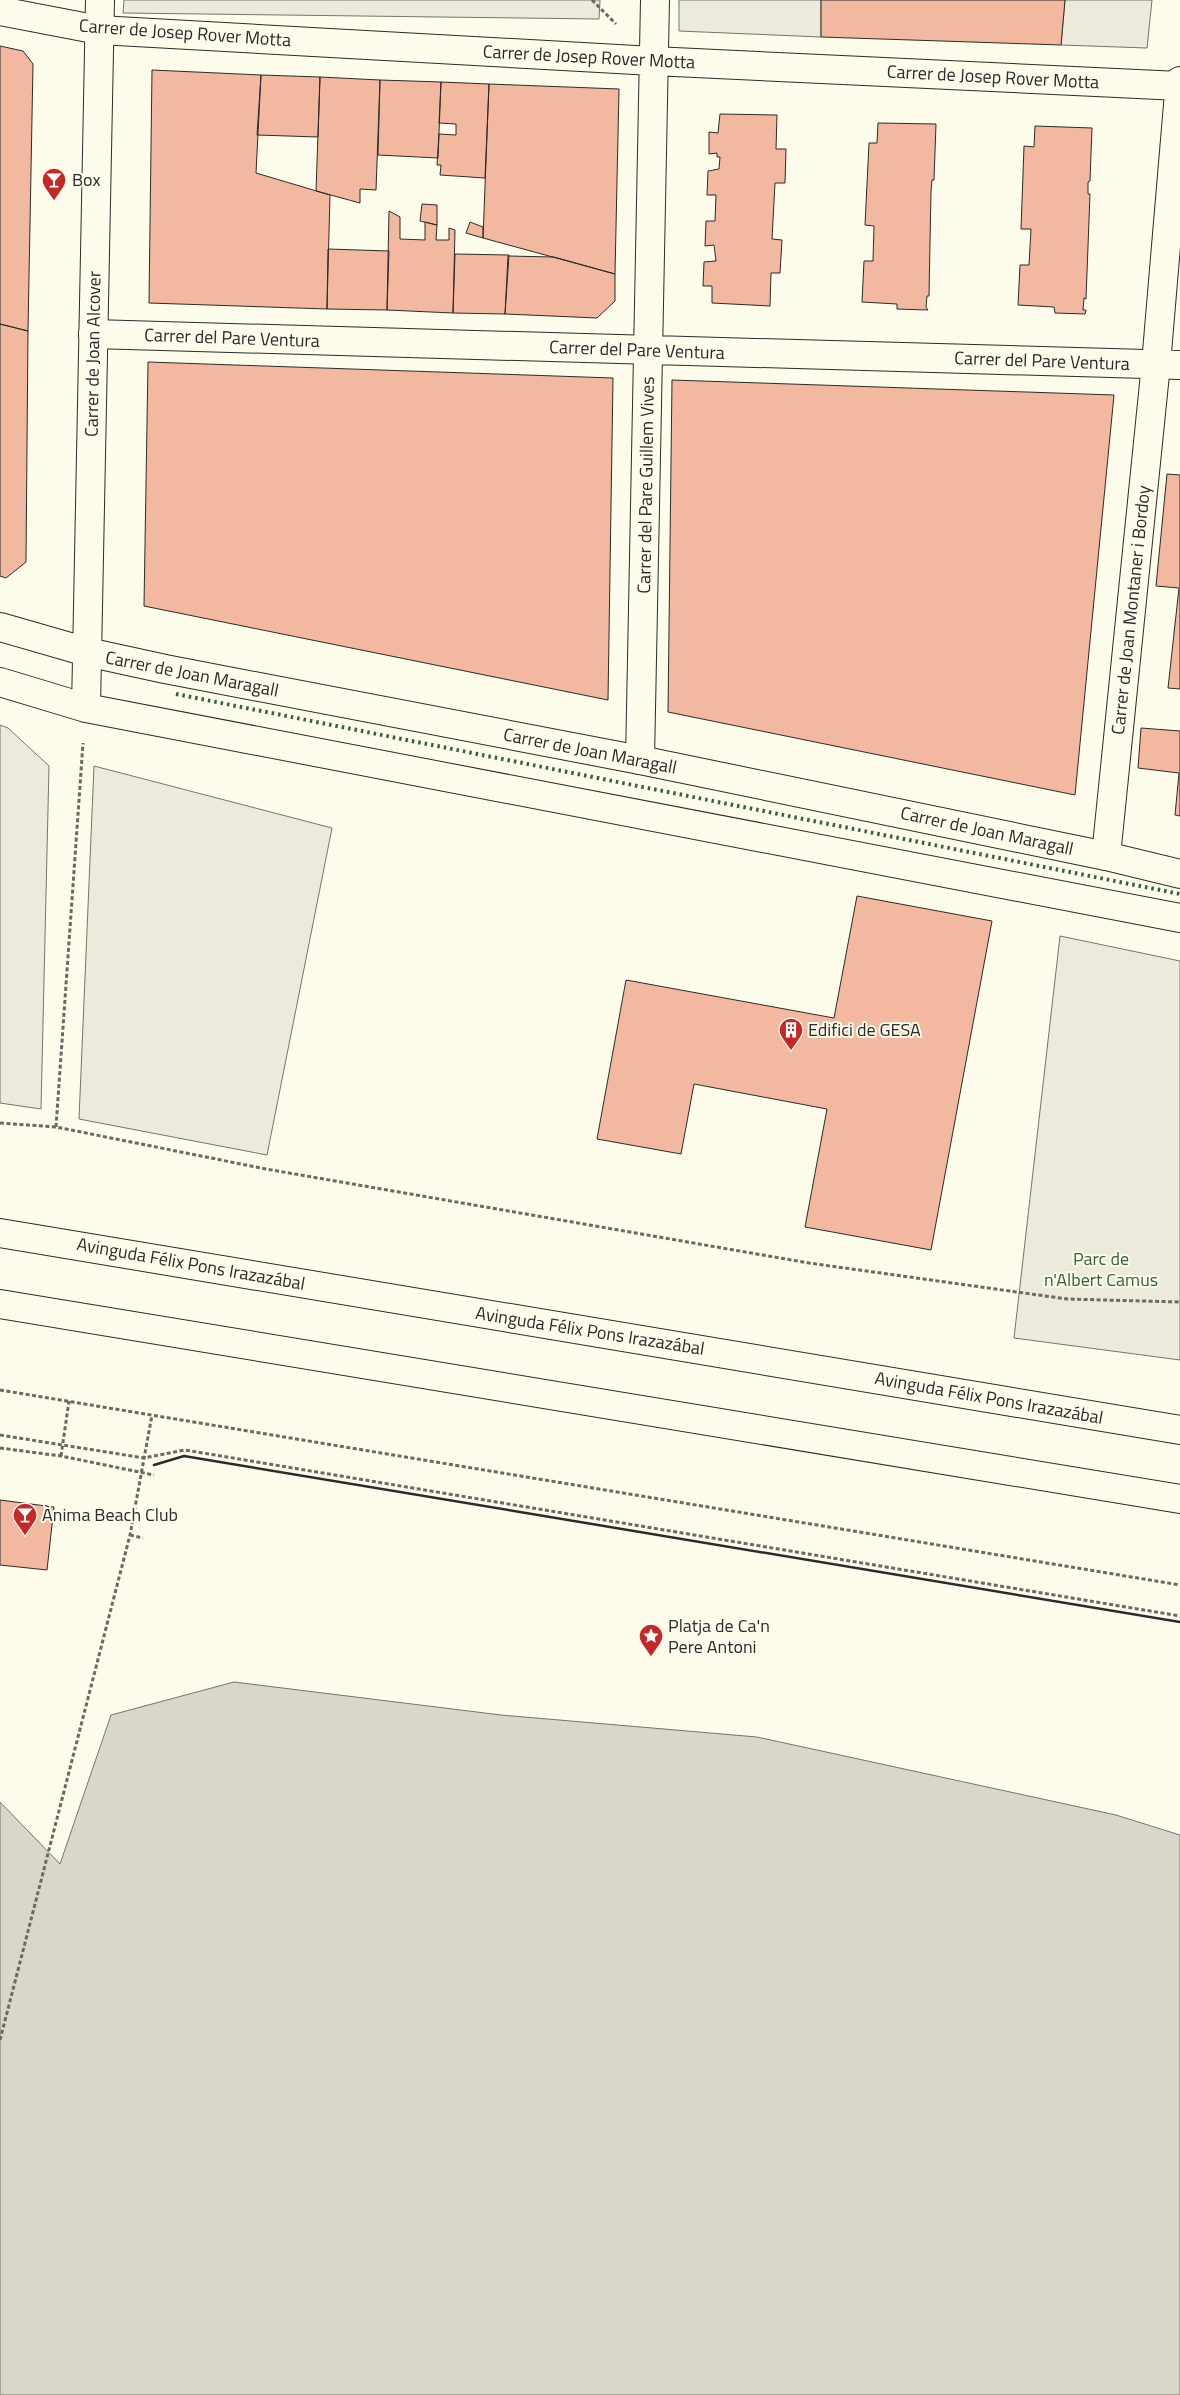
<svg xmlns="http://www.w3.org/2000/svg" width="1180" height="2395" font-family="'Titillium Web',sans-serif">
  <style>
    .green { fill: #ecebdb; stroke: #74746e }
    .parking { fill: #eceadb; stroke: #74746e }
    .water { fill: #d8d7c9; stroke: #74746e }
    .building { fill: #f2b8a0; stroke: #2b2b2b }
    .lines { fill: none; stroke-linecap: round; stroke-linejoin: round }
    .minor-casing { stroke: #2b2b2b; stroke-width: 30 }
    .tertiary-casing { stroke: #2b2b2b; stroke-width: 30 }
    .trunk-casing { stroke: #2b2b2b; stroke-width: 30 }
    .path { stroke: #6a6964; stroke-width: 3; stroke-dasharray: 4 2.5; stroke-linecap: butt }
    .minor { stroke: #fdfbea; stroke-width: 28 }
    .tertiary { stroke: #fdfbea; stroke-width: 28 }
    .trunk { stroke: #fdfbea; stroke-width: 28 }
    .hedge { stroke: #34623c; stroke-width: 4; stroke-dasharray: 2.5 4; stroke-linecap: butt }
    .wall { stroke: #2b2b2b; stroke-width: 2.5 }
    .labels { text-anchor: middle; stroke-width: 4; stroke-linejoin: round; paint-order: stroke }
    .street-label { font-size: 18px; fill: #2b2b2b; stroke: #fdfbea }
    .poi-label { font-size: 18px; fill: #2b2b2b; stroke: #fdfbea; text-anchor: start }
    .park-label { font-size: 18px; fill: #34623c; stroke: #fdfbea }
  </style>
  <rect width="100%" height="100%" fill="#fdfbea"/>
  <path class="green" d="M124 0H600L599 19 123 13Z
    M679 0H821V37L679 31Z
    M0 725 8 728 49 766 41 1109 0 1103Z
    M94 766 332 828 267 1155 79 1119Z
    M1060 936 1180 961V1360L1014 1338Z"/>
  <path class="parking" d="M1065 0H1152L1147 48 1061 45Z"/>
  <path class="water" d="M234 1682 501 1715 757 1737 1116 1815 1180 1835V2395H0V1802L60 1864 111 1715Z"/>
  <path class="building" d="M821 0H1065L1061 45 821 37Z
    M0 46 23 51 33 64 28 331 0 324Z
    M152 70 261 75 256 173 330 195 327 309 149 303Z
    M261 75 320 77 318 137 257 135Z
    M320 77 380 80 376 190 360 189V203L316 191Z
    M380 80 441 82 438 158 378 155Z
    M441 82 489 84 485 178 440 175 441 165H437L439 134 456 135V124L439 123Z
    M489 84 619 89 615 274 483 238Z
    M720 114 777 115 776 149H786L785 183H775L772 239 782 240 780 273H771L770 306 712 303V286H703L704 262 716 261 714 245 705 246 706 221H715L716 195H707L708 171 719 169 720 157H717V153L709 154V132L718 133Z
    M878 123 936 124 934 180H932L931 191 929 296H927L926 307 928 310 897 309V304L862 302 864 261H873L874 226 865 225 869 143H877Z
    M1035 126 1092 128 1090 181 1088 182V194H1090L1086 299 1084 298 1083 310H1086L1085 314 1055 313 1054 307 1018 305 1020 265H1029L1031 229H1021L1024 146 1034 147Z
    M422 204 437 205V225L420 221Z
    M389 211 400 217V239L425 240V222L437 225 436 240H449V228L455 230 453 313 387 310Z
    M470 222 483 227V238L466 233Z
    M328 249 389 251 387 310 327 309Z
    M455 254 509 255 505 314 453 313Z
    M508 256 554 257 615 274V301L597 318 505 314Z
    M0 324 28 331 26 562 6 578 0 576Z
    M148 362 613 378 608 700 144 606Z
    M672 380 1114 395 1075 795 668 712Z
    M1167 474 1180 475V689L1168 688 1179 588 1156 586Z
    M1141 728 1180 731V816L1175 815 1179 773 1138 768Z
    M857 896 992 921 931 1250 805 1227 827 1109 694 1084 681 1154 597 1139 626 980 834 1018Z
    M0 1500 54 1507 47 1570 0 1565Z"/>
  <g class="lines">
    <defs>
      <path id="minor" d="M0 11 99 30 653 61 1180 86
        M93 334 1180 365
        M640 760 655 0
        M1106 856 1156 364 1180 81"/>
      <path id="tertiary" d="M0 627 87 652 165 669 640 760 1106 856 1180 874
        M0 682 86 708 1180 918
        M86 708 100 0"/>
      <path id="trunk" d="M0 1233 1180 1430
        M0 1304 1180 1499"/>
    </defs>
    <use href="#minor" class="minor-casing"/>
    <use href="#tertiary" class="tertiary-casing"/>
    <use href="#trunk" class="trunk-casing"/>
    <path class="path" d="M592 0 616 24
      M0 1123 56 1127 266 1169 809 1263 1067 1299 1180 1302
      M56 1127 83 743
      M0 1390 1180 1585
      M0 1435 144 1458 185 1450 1180 1616
      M0 1448 61 1456 154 1475
      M61 1456 69 1401
      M130 1535 143 1538
      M0 2040 130 1535 152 1415"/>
    <use href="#minor" class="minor"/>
    <use href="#tertiary" class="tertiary"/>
    <use href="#trunk" class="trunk"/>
    <path class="hedge" d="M176 694 1180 894"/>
    <path class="wall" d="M154 1465 184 1456 1180 1622"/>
  </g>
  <defs>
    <symbol id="bar-pin" viewBox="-11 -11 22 30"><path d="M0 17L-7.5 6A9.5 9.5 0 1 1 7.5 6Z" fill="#c62828" stroke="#fdfbea"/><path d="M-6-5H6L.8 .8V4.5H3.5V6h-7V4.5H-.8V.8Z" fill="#fff"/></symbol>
    <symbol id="building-pin" viewBox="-11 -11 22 30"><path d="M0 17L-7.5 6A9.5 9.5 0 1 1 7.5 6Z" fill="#c62828" stroke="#fdfbea"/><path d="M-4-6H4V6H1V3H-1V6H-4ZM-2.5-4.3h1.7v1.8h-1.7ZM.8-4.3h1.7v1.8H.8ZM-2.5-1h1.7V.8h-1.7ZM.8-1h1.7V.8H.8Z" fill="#fff"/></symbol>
    <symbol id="sight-pin" viewBox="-11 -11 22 30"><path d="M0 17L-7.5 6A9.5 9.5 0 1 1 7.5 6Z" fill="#c62828" stroke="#fdfbea"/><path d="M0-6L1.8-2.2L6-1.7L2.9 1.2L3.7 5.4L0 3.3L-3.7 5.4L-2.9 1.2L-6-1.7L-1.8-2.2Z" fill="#fff"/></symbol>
  </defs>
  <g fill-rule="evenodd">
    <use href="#bar-pin" x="40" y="166" width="28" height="38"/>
    <use href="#building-pin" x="777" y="1016" width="28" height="38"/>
    <use href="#bar-pin" x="11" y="1501" width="28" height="38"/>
    <use href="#sight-pin" x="637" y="1622" width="28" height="38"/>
  </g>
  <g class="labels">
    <g class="street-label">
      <text transform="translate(185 33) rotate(4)" y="6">Carrer de Josep Rover Motta</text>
      <text transform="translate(589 57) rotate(3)" y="6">Carrer de Josep Rover Motta</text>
      <text transform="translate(993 77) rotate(3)" y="6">Carrer de Josep Rover Motta</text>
      <text transform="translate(232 338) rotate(2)" y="6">Carrer del Pare Ventura</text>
      <text transform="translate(637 350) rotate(2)" y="6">Carrer del Pare Ventura</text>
      <text transform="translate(93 354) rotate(-89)" y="6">Carrer de Joan Alcover</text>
      <text transform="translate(1042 361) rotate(2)" y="6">Carrer del Pare Ventura</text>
      <text transform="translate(646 485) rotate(-89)" y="6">Carrer del Pare Guillem Vives</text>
      <text transform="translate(1131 610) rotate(-84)" y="6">Carrer de Joan Montaner i Bordoy</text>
      <text transform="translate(192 674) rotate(11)" y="6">Carrer de Joan Maragall</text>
      <text transform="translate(590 751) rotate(11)" y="6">Carrer de Joan Maragall</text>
      <text transform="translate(987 831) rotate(12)" y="6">Carrer de Joan Maragall</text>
      <text transform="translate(191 1264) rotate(10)" y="6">Avinguda Félix Pons Irazazábal</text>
      <text transform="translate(590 1331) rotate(9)" y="6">Avinguda Félix Pons Irazazábal</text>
      <text transform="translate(989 1398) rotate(10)" y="6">Avinguda Félix Pons Irazazábal</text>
    </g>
    <g class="poi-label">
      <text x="72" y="186">Box</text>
      <text x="808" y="1036">Edifici de GESA</text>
      <text x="42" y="1521">Ànima Beach Club</text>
      <text x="668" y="1632">Platja de Ca'n<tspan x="668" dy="21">Pere Antoni</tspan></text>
    </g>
    <g class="park-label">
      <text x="1101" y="1265">Parc de<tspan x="1101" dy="21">n'Albert Camus</tspan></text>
    </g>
  </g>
</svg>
